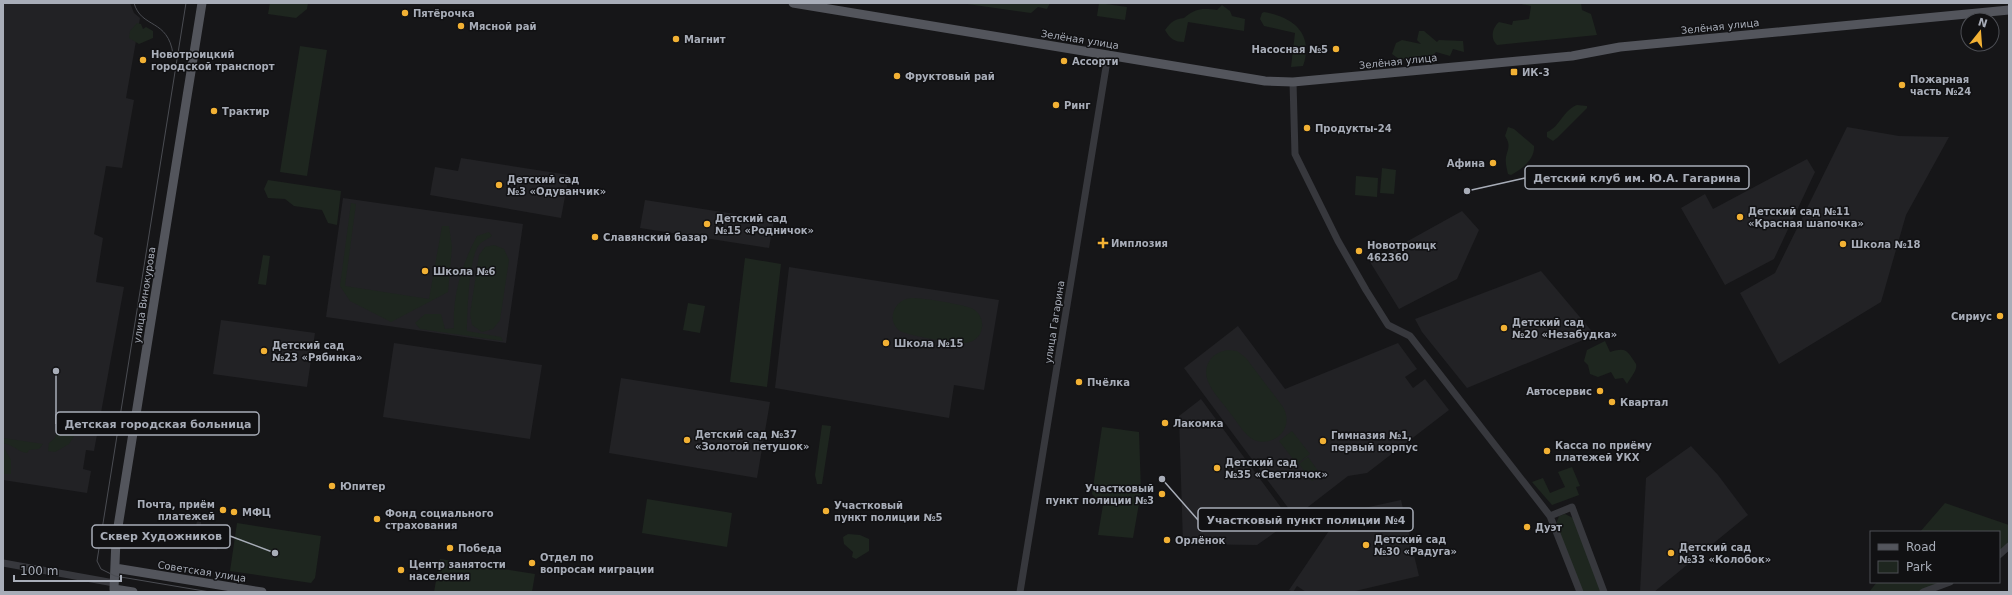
<svg xmlns="http://www.w3.org/2000/svg" width="2012" height="595" font-family="'DejaVu Sans',sans-serif">
  <style>
    .built { fill: #222225 }
    .green { fill: #1e261f }
    .lines { fill: none; stroke-linecap: round; stroke-linejoin: round }
    .minor { stroke: #37383d; stroke-width: 7 }
    .major { stroke: #53555c; stroke-width: 9 }
    .tram { stroke: #4a4c52; stroke-width: 1 }
    .poi-dot { fill: #f2b134; stroke: #111113; stroke-width: 1.5 }
    .labels { text-anchor: middle; stroke-width: 3; stroke-linejoin: round; paint-order: stroke }
    .poi-label { font-size: 10px; font-weight: bold; fill: #a8adb8; stroke: #111113; text-anchor: start }
    .street-label { font-size: 10px; fill: #a8adb8; stroke: #111113 }
    .leader { fill: none; stroke: #a8adb8; stroke-width: 1.5 }
    .callout-dot { fill: #a8adb8; stroke: #111113; stroke-width: 1.5 }
    .callout { fill: #111113; stroke: #a8adb8; stroke-width: 1.5 }
    .callout-label { font-size: 11px; text-anchor: middle; font-weight: bold; fill: #a8adb8 }
  </style>
  <rect width="100%" height="100%" fill="#161618"/>
  <path class="built" d="M3 3H130L134 13 140 18 126 98 134 100 122 168 106 166 94 234 103 238 96 282 124 287 94 451 86 450 83 469 91 471 87 493 3 480Z
    M1847 127 1899 136 1949 137 1906 215 1881 302 1779 364 1740 293 1775 273Z
    M461 158 569 175 561 218 430 195 435 167 458 171Z
    M1807 159 1815 172 1774 259 1725 285 1681 208 1705 194 1713 209Z
    M343 198 523 224 506 343 326 317Z
    M645 200 774 220 769 248 640 228Z
    M1462 211 1479 230 1457 279 1399 309 1370 262Z
    M789 267 999 300 984 390 954 385 949 418 775 388Z
    M1541 271 1595 335 1467 388 1422 332 1415 319Z
    M221 320 315 333 307 387 213 374Z
    M1238 326 1285 389 1398 343 1417 369 1405 377 1413 388 1425 379 1449 410 1367 473 1348 476 1295 517 1184 368Z
    M394 343 542 365 530 439 383 417Z
    M621 378 770 402 757 478 609 453Z
    M1201 399 1291 521 1257 545 1183 544 1179 416Z
    M1691 446 1718 475 1748 515 1654 592H1640L1646 478Z
    M1401 500 1419 576 1351 592H1306L1297 586 1293 592 1289 590 1341 513Z
    M197 521 201 522V527L219 530 218 539 223 540V544L218 543 217 550 189 545 192 526H196Z"/>
  <path class="green" d="M270 3H308L307 9 296 18 268 14Z
    M960 3H1050L1047 9 1038 7 1031 13Z
    M1099 3 1127 7 1125 20 1097 16Z
    M1516 3H1581L1582 10 1591 14 1597 35 1497 45C1490 39 1492 28 1499 22L1512 25 1513 21 1529 19 1531 6Z
    M1222 5 1230 11 1232 16 1245 19 1244 31 1188 22 1184 42C1175 42 1170 39 1165 30 1171 22 1174 19 1184 18 1195 8 1203 8 1217 10Z
    M1264 12C1294 17 1314 34 1303 66L1291 67 1295 33 1264 26 1260 19 1262 13Z
    M137 23 141 24 143 29 146 27 153 31V38L139 44 129 38 130 31Z
    M1419 31H1424L1437 42 1439 40 1463 41 1464 52 1453 49 1450 56 1436 52 1432 57 1399 59 1392 54 1396 43 1402 40 1421 44 1417 40Z
    M300 46 327 50 307 176 280 172Z
    M1577 105 1587 106V108L1557 138 1553 141 1547 137V132C1560 127 1563 110 1577 105Z
    M1508 127 1514 129 1534 146C1535 159 1522 169 1511 175L1508 174C1507 169 1505 163 1506 157 1508 148 1511 145 1505 136Z
    M1382 168 1396 170 1394 194 1380 193Z
    M1356 176 1378 178 1377 197 1355 195Z
    M268 180 341 191 337 225 328 223 322 210 294 206 285 199 268 198 264 189Z
    M351 203 356 204 345 286 429 299 442 226H449L452 247 448 292 391 322 350 301 340 286Z
    M489 232 492 236C488 239 482 241 479 245 469 256 467 314 467 331L501 337 503 341 420 329 415 323 425 314H441L445 329 454 328C452 296 462 264 477 236Z
    M494 245 504 249 509 260 500 320 493 329 482 332 472 325 470 314 479 255 485 247Z
    M263 255 270 256 266 285 258 284Z
    M745 258 781 264 767 387 730 382Z
    M911 298C924 298 960 304 971 308 981 312 985 324 980 334 977 339 971 343 965 343 956 344 906 335 900 331 885 320 895 299 911 298Z
    M688 303 705 306 700 333 683 330Z
    M1605 341 1610 352C1626 347 1627 350 1636 364 1638 370 1630 378 1627 384L1623 378 1615 379 1611 372 1598 377 1590 374 1588 365 1584 361 1587 350Z
    M1228 350 1237 351 1246 358 1283 407C1288 416 1288 425 1282 433 1275 441 1264 444 1254 440 1244 435 1237 421 1230 413 1220 398 1197 379 1210 360 1214 354 1221 351 1228 350Z
    M81 421 85 425 82 431 74 436 69 444 55 452 48 451 49 443 55 438 58 430 63 428 72 431 78 422Z
    M822 425 831 426 822 484H817L815 475Z
    M1102 427 1139 432 1141 492 1133 538 1098 535 1103 505 1092 494Z
    M1292 431 1310 454 1297 464 1279 441Z
    M3 438 43 444 39 449 29 450 27 453C19 453 10 442 3 444Z
    M3 446 11 460V474H3Z
    M1308 457 1321 475 1312 481 1299 464Z
    M1572 467 1580 486 1576 487 1579 495 1552 505 1532 482 1543 478 1550 493 1565 487 1558 472Z
    M647 499 732 513 727 547 642 533Z
    M1945 503 2009 525V543L1999 553V532H1920Z
    M1565 514 1573 518 1602 592H1583L1556 524 1559 516Z
    M237 523 321 536 315 578 311 583 230 571Z
    M848 534 860 535 869 539V551L856 559 852 557 853 552 844 544 843 537Z
    M440 559 535 574 532 592H434Z
    M1877 582H1945L1918 592H1869Z"/>
  <g class="lines">
    <path class="minor" d="M1293 82 1295 154 1338 241 1366 290 1388 325 1410 336 1550 516 1580 592
      M1550 516 1572 507 1604 592
      M1999 555 2009 546
      M3 563 114 583
      M1020 592 1108 55
      M1923 592 1950 582"/>
    <path class="major" d="M793 3 1265 81 1293 82 1572 56 1620 47 2009 10
      M115 568 262 592
      M133 592 114 589 116 539 202 3"/>
    <path class="tram" d="M134 3C141 29 168 18 173 54
      M186 3 97 561 101 569 115 576 210 592"/>
  </g>
  <g class="poi-dot">
    <circle cx="405" cy="13" r="4"/>
    <circle cx="461" cy="26" r="4"/>
    <circle cx="676" cy="39" r="4"/>
    <circle cx="1336" cy="49" r="4"/>
    <circle cx="143" cy="60" r="4"/>
    <circle cx="1064" cy="61" r="4"/>
    <rect x="1510" y="68" width="8" height="8" rx="2"/>
    <circle cx="897" cy="76" r="4"/>
    <circle cx="1902" cy="85" r="4"/>
    <circle cx="1056" cy="105" r="4"/>
    <circle cx="214" cy="111" r="4"/>
    <circle cx="1307" cy="128" r="4"/>
    <circle cx="1493" cy="163" r="4"/>
    <circle cx="499" cy="185" r="4"/>
    <circle cx="1740" cy="217" r="4"/>
    <circle cx="707" cy="224" r="4"/>
    <circle cx="595" cy="237" r="4"/>
    <path d="M1101 237h4v4h4v4h-4v4h-4v-4h-4v-4h4z"/>
    <circle cx="1843" cy="244" r="4"/>
    <circle cx="1359" cy="251" r="4"/>
    <circle cx="425" cy="271" r="4"/>
    <circle cx="2000" cy="316" r="4"/>
    <circle cx="1504" cy="328" r="4"/>
    <circle cx="886" cy="343" r="4"/>
    <circle cx="264" cy="351" r="4"/>
    <circle cx="1079" cy="382" r="4"/>
    <circle cx="1600" cy="391" r="4"/>
    <circle cx="1612" cy="402" r="4"/>
    <circle cx="1165" cy="423" r="4"/>
    <circle cx="687" cy="440" r="4"/>
    <circle cx="1323" cy="441" r="4"/>
    <circle cx="1547" cy="451" r="4"/>
    <circle cx="1217" cy="468" r="4"/>
    <circle cx="332" cy="486" r="4"/>
    <circle cx="1162" cy="494" r="4"/>
    <circle cx="223" cy="510" r="4"/>
    <circle cx="826" cy="511" r="4"/>
    <circle cx="234" cy="512" r="4"/>
    <circle cx="377" cy="519" r="4"/>
    <circle cx="1527" cy="527" r="4"/>
    <circle cx="1167" cy="540" r="4"/>
    <circle cx="1366" cy="545" r="4"/>
    <circle cx="450" cy="548" r="4"/>
    <circle cx="1671" cy="553" r="4"/>
    <circle cx="532" cy="563" r="4"/>
    <circle cx="401" cy="570" r="4"/>
  </g>
  <g class="labels">
    <g class="poi-label">
      <text x="413" y="17">Пятёрочка</text>
      <text x="469" y="30">Мясной рай</text>
      <text x="684" y="43">Магнит</text>
      <text x="1328" y="53" text-anchor="end">Насосная №5</text>
      <text x="151" y="58">Новотроицкий<tspan x="151" dy="12">городской транспорт</tspan></text>
      <text x="1072" y="65">Ассорти</text>
      <text x="1522" y="76">ИК-3</text>
      <text x="905" y="80">Фруктовый рай</text>
      <text x="1910" y="83">Пожарная<tspan x="1910" dy="12">часть №24</tspan></text>
      <text x="1064" y="109">Ринг</text>
      <text x="222" y="115">Трактир</text>
      <text x="1315" y="132">Продукты-24</text>
      <text x="1485" y="167" text-anchor="end">Афина</text>
      <text x="507" y="183">Детский сад<tspan x="507" dy="12">№3 «Одуванчик»</tspan></text>
      <text x="1748" y="215">Детский сад №11<tspan x="1748" dy="12">«Красная шапочка»</tspan></text>
      <text x="715" y="222">Детский сад<tspan x="715" dy="12">№15 «Родничок»</tspan></text>
      <text x="603" y="241">Славянский базар</text>
      <text x="1111" y="247">Имплозия</text>
      <text x="1851" y="248">Школа №18</text>
      <text x="1367" y="249">Новотроицк<tspan x="1367" dy="12">462360</tspan></text>
      <text x="433" y="275">Школа №6</text>
      <text x="1992" y="320" text-anchor="end">Сириус</text>
      <text x="1512" y="326">Детский сад<tspan x="1512" dy="12">№20 «Незабудка»</tspan></text>
      <text x="894" y="347">Школа №15</text>
      <text x="272" y="349">Детский сад<tspan x="272" dy="12">№23 «Рябинка»</tspan></text>
      <text x="1087" y="386">Пчёлка</text>
      <text x="1592" y="395" text-anchor="end">Автосервис</text>
      <text x="1620" y="406">Квартал</text>
      <text x="1173" y="427">Лакомка</text>
      <text x="695" y="438">Детский сад №37<tspan x="695" dy="12">«Золотой петушок»</tspan></text>
      <text x="1331" y="439">Гимназия №1,<tspan x="1331" dy="12">первый корпус</tspan></text>
      <text x="1555" y="449">Касса по приёму<tspan x="1555" dy="12">платежей УКХ</tspan></text>
      <text x="1225" y="466">Детский сад<tspan x="1225" dy="12">№35 «Светлячок»</tspan></text>
      <text x="340" y="490">Юпитер</text>
      <text x="1154" y="492" text-anchor="end">Участковый<tspan x="1154" dy="12">пункт полиции №3</tspan></text>
      <text x="215" y="508" text-anchor="end">Почта, приём<tspan x="215" dy="12">платежей</tspan></text>
      <text x="834" y="509">Участковый<tspan x="834" dy="12">пункт полиции №5</tspan></text>
      <text x="242" y="516">МФЦ</text>
      <text x="385" y="517">Фонд социального<tspan x="385" dy="12">страхования</tspan></text>
      <text x="1535" y="531">Дуэт</text>
      <text x="1374" y="543">Детский сад<tspan x="1374" dy="12">№30 «Радуга»</tspan></text>
      <text x="1175" y="544">Орлёнок</text>
      <text x="1679" y="551">Детский сад<tspan x="1679" dy="12">№33 «Колобок»</tspan></text>
      <text x="458" y="552">Победа</text>
      <text x="540" y="561">Отдел по<tspan x="540" dy="12">вопросам миграции</tspan></text>
      <text x="409" y="568">Центр занятости<tspan x="409" dy="12">населения</tspan></text>
    </g>
    <g class="street-label">
      <text transform="translate(1720 26) rotate(-6)" y="4">Зелёная улица</text>
      <text transform="translate(1080 39) rotate(9)" y="4">Зелёная улица</text>
      <text transform="translate(1398 61) rotate(-6)" y="4">Зелёная улица</text>
      <text transform="translate(144 295) rotate(-81)" y="4">улица Винокурова</text>
      <text transform="translate(1054 322) rotate(-81)" y="4">улица Гагарина</text>
      <text transform="translate(202 571) rotate(9)" y="4">Советская улица</text>
    </g>
  </g>
  <path class="leader" d="M1467 191L1525 178M56 371L56 424M1162 479L1198 520M275 553L230 536"/>
  <g class="callout-dot">
    <circle cx="1467" cy="191" r="4"/>
    <circle cx="56" cy="371" r="4"/>
    <circle cx="1162" cy="479" r="4"/>
    <circle cx="275" cy="553" r="4"/>
  </g>
  <g class="callout">
    <rect x="1525" y="166" width="224" height="23" rx="4"/>
    <rect x="56" y="412" width="203" height="23" rx="4"/>
    <rect x="1198" y="508" width="215" height="23" rx="4"/>
    <rect x="92" y="525" width="138" height="23" rx="4"/>
  </g>
  <g class="callout-label">
    <text x="1637" y="182">Детский клуб им. Ю.А. Гагарина</text>
    <text x="158" y="428">Детская городская больница</text>
    <text x="1306" y="524">Участковый пункт полиции №4</text>
    <text x="161" y="540">Сквер Художников</text>
  </g>
  <rect width="2012" height="595" fill="none" stroke="#a8adb8" stroke-width="8"/>
  <rect x="1870" y="531" width="130" height="52" fill="#111113" stroke="#4d4f55"/>
  <rect x="1878" y="544" width="20" height="6" fill="#53555c" stroke="#4d4f55"/>
  <text x="1906" y="551" font-size="12" fill="#a8adb8">Road</text>
  <rect x="1878" y="561" width="20" height="12" fill="#1e261f" stroke="#4d4f55"/>
  <text x="1906" y="571" font-size="12" fill="#a8adb8">Park</text>
  <g transform="translate(1980 32) rotate(17)"><circle r="19" fill="#111113" stroke="#4d4f55"/>
  <path d="M0-3L7 15L0 10L-7 15Z" fill="#f2b134"/>
  <text y="-6" font-size="11" font-weight="bold" text-anchor="middle" fill="#a8adb8">N</text>
  </g>
  <path d="M14 575v6h107v-6" fill="none" stroke="#a8adb8" stroke-width="2"/>
  <text x="20" y="575" font-size="12" fill="#a8adb8" stroke="#111113" stroke-width="3" paint-order="stroke">100 m</text>
</svg>
